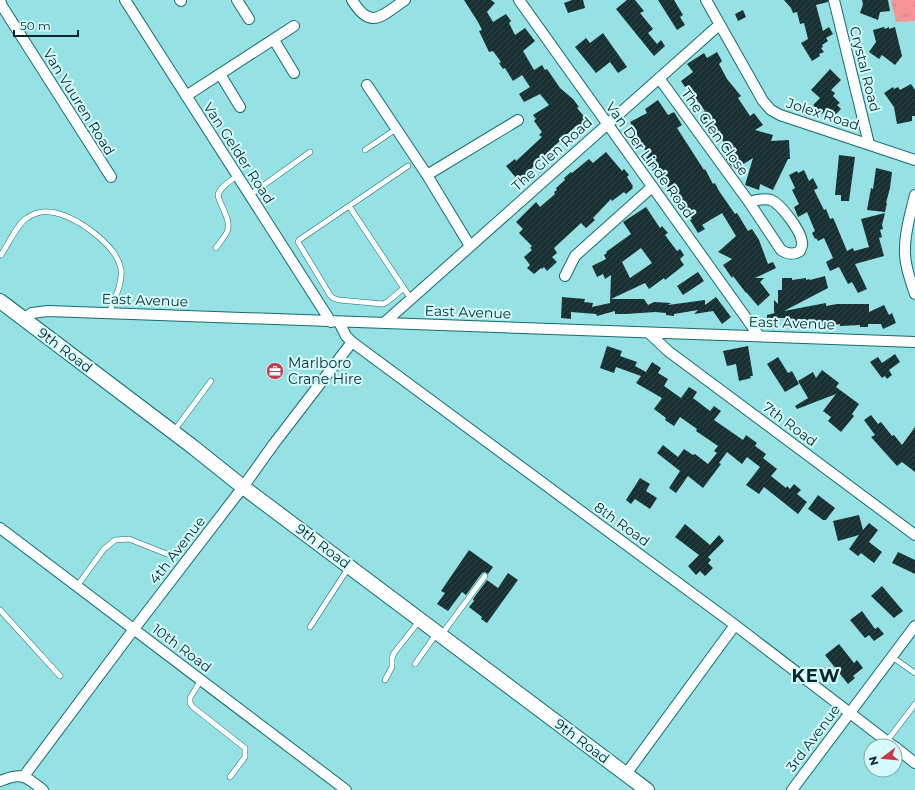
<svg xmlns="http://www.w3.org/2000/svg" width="915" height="790" font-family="Montserrat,sans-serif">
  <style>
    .grass { fill: url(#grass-tufts) }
    .building { fill: url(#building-hatch); fill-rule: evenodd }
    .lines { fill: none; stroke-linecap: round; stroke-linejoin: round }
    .lane-casing { stroke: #176b6e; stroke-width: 6 }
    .street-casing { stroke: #176b6e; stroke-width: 12 }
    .secondary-casing { stroke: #176b6e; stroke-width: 16 }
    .lane { stroke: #fff; stroke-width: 5 }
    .street { stroke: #fff; stroke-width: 10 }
    .secondary { stroke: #fff; stroke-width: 14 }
    .labels { text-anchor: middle; stroke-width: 4; stroke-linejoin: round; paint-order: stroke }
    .street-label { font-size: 14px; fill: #07282a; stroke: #d6fbfc }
    .poi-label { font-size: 14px; fill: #07282a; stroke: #d6fbfc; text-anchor: start }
    .district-label { font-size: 18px; font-weight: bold; letter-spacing: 1px; fill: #07282a; stroke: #d6fbfc }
  </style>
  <defs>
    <pattern id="grass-tufts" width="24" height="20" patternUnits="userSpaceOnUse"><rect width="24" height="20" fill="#f59597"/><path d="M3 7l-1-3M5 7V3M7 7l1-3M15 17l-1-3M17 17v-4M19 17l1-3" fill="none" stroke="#d18082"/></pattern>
    <pattern id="building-hatch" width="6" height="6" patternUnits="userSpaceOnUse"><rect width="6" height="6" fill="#183031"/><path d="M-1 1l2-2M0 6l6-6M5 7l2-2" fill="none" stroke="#304546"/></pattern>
  </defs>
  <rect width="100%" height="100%" fill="#95e1e4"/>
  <path class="grass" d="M891 0H915V21L896 22Z"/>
  <path class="building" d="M464 0H491L495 3 487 12 493 22 506 14 511 21 509 23 515 35 525 28 535 41 523 51 534 70 542 65 545 70 547 69 560 88 573 99 579 107 577 108 587 120 585 121 586 123 578 129 576 126 550 150 528 172 531 176 525 182 520 177 517 179 506 166 515 159 516 161 542 137 539 135 542 132 534 121 536 119 533 115 549 105 540 94 524 102 519 94 530 87 522 75 513 81 505 68 503 69 499 63 501 62 493 51 489 52 479 31 482 30 478 22Z
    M572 0H583L585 8 568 13 564 3Z
    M627 0H635L644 11 640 13 653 29 648 33 657 44 661 40 665 46 654 56 616 9Z
    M658 0H674L683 15 680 17 685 25 677 30Z
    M784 0H828V2L816 5 823 31 829 27 833 34 826 38 828 41 822 45 823 47 821 48 824 52 819 54 820 56 812 61 801 43 808 39 804 23 800 24 797 12 793 13 791 8Z
    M862 0H888L890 11 880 12 878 20 860 13 863 4Z
    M743 10 746 17 738 21 735 14Z
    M884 27 885 29 889 27V29L895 27 902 56 895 65 882 55 879 59 869 52 876 42 873 30Z
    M603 33 627 67 618 73 610 62 596 73 575 47 586 38 590 43Z
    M717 52 722 61 719 64 727 79 741 96 738 98 750 116 754 113 763 125 755 130 773 135 771 141 789 140 790 159H788L773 190 760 184 759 190 745 185 753 158 734 170 726 159 731 156 719 134 707 119 704 121 700 114 705 111 687 86 685 87 681 81 693 72 687 64 704 53 707 58Z
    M830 69 841 80 831 90 835 93 833 96 840 103 837 105 841 109 835 115 828 108 822 114 813 105 820 98 811 90Z
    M911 84 915 90V116H912V121L897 124 894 107 884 93 893 87 894 89 898 87 900 90Z
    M658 100 668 115 674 112 682 125 677 128 704 170 705 169 713 184 715 183 719 191 735 214 737 213 748 231 752 229 759 240 768 264 773 262 776 268 755 278H764L760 282 770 295 758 306 746 292V293L733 276 732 278 723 265 732 259 718 252 736 236 722 213 702 225 705 229 698 233 690 220 692 219 683 206 681 208 677 202 655 166 653 168 645 159 649 155 638 141 640 140 630 122 647 113 645 109Z
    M606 152 622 171 624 169 629 175 627 177 633 186 632 187 633 188 626 194 624 192 612 201 611 199 593 218 595 220 586 228 581 223 554 248 557 253 552 257 557 262 547 271 544 267 542 269 541 268 534 274 527 268 530 265 524 257 532 250 530 248 532 246 519 233 523 229 516 222 536 202 540 207 555 194 554 192 557 190 556 188 565 180 564 178 571 172 572 173 589 159 593 163Z
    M839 155 855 157 849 201H841V195H835Z
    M876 168 892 172 890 188 886 203H887L885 212 867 210 871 188 873 189Z
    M804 170 809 181 813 178 818 188 814 190 824 210 826 209 830 219 833 218 835 222 847 251 853 248 854 251 869 247 861 219 885 213 882 225 883 229 880 230 882 237 879 238 884 256 855 264 867 289 858 293 852 282 848 284 839 267 830 271 826 262 833 258 824 238 818 241 816 238 815 239 812 233 815 231 807 212 798 217 794 207 799 204 792 190 795 188 789 175 797 171 798 173Z
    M646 207 660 228 662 226 668 233 665 235 677 251 680 249 684 255 680 259 684 265 665 280 664 278 649 289 645 283 611 299H644L648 305 654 302 671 303 668 305 705 300V305L716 297 731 317 722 324 713 311 694 314 698 310 674 314V316L666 315V313L655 312 626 314H615V311L597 316 596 314 571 312V319L561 318 562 297 585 299 584 302 593 303 592 307 610 303 611 275 605 279 603 274 597 277 592 266 606 259 604 255 607 253 606 252 631 234 623 222ZM641 248 652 263 630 278 622 262Z
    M698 272 704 281 683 295 677 286Z
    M825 276 828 288 784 311 826 303V306L837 304H869V312L884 305 889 315 892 313 896 323 883 329 881 324H868V327H860V325L840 326V324L823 327 822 322 805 323 786 322V318H767V315L775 313 774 312V300L778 304V290H782V278H792V280L806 278V280L809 279 810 280Z
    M607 346 622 351 620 356 637 362 635 366 646 372 652 362 661 368 658 373 668 379 664 386 681 398 689 387 697 392 693 398 710 411 714 406 721 411 714 420 743 440 746 435 757 443 755 446 766 454 763 458 777 469 771 476 786 488 787 486 790 489 794 484 801 490 797 494 807 502 798 514 764 487 759 494 746 485 760 467 747 457 742 464 727 452 719 463 721 464 703 488 688 476 676 493 669 488 680 471 657 453 663 445 678 457 684 449 693 455 695 454 708 464 717 453 714 451 718 446 696 431 697 429 680 417 674 426 665 420 666 418 654 409 662 398 636 383 641 376 616 367 614 373 600 368Z
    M748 346 753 376H750L751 378 739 381 736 364 727 366 723 351Z
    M895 354 900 362 889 370 892 375 887 379 885 376 882 378 870 362 878 357 882 363Z
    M778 357 788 373 792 371 799 384 785 392 767 364Z
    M822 370 839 383 836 387 859 404 852 414 854 416 841 432 828 421 831 417 823 411 836 394 797 409 795 406 808 398 798 381 813 372 816 378Z
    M871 415 878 424 881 422 892 436 894 435 902 445 915 427V472L902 462 897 466 871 437 875 435 864 420Z
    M640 478 650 484 646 491 657 498 650 509 635 499 631 504 626 500Z
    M818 495 835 508 826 520H823L808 509Z
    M859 515 863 530 869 523 878 530 869 542 882 552 874 563 861 553 858 556 849 549 859 535 838 541 833 521Z
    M685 524 710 545 719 535 724 541 708 557 711 560 708 563 713 568 705 576 700 571 696 575 688 566 699 555 675 537Z
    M469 550 493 567 488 574 485 572 482 573 466 595 462 592 448 611 437 604 445 593 441 591Z
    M898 552 915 560V574L892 563Z
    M508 573 518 580 487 623 481 619 482 617 469 607 474 601 473 599 487 580 498 588Z
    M882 586 903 611 894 618 871 596Z
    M862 611 875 629 878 627 884 634 874 641 869 635 865 638 850 620Z
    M839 644 854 663 857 660 863 668 853 676 855 678 848 684 825 655Z"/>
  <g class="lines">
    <defs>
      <path id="lane" d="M365 150 396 129
        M250 195 310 152
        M349 206 411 299
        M216 248C219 243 224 238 227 232 232 220 220 206 218 195 220 186 231 181 237 176
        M1 255C8 245 17 224 27 218 34 213 43 211 50 212 75 215 116 244 121 269 123 283 114 300 109 313
        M404 288 387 302 383 304 339 300 333 298 330 295 298 242 299 240 408 166
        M174 431 211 381
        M77 586 104 549 115 540 129 539 167 554
        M0 610 60 676
        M310 627 349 567
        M442 634 485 576
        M892 657 915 673
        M415 664 437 633
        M201 680 190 698V703L193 707 245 748V757L230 777
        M385 680 392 667V658L394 653 420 620
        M887 741 915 704"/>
      <path id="street" d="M0 0 2 6 111 177
        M125 0 331 322
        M180 0 181 1
        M237 0 249 19
        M352 0C371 31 381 16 405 0
        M519 0 759 336
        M706 0 763 101 771 110 780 115 915 160
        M834 0 869 144
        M274 40 294 73
        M220 74 240 107
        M659 78 749 202 781 250C787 254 794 255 800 251 801 248 803 245 802 242 801 231 781 204 771 200 764 198 756 200 749 202
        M367 85 427 175 470 246
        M186 96 294 26
        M427 175 518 120
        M915 195C911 212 905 230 905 248 904 263 910 279 915 294
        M565 276 575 256 652 187
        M23 319 32 313 48 311 915 342
        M339 322 346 336 352 342 735 625 893 746
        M384 323 719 25
        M649 333 668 351 915 535
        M0 528 346 790
        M895 747 915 763
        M626 774 735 625
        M24 776 134 629 243 487 273 445 352 342
        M0 781C23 772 25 776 43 790
        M792 790 915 626"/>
      <path id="secondary" d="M0 301 193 447 243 487 647 790"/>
    </defs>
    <use href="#lane" class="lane-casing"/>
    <use href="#street" class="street-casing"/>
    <use href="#secondary" class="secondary-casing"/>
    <use href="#lane" class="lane"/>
    <use href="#street" class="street"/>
    <use href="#secondary" class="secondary"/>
  </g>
  <defs>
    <symbol id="office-disc" viewBox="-11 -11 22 22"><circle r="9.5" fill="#c9394a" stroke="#d6fbfc"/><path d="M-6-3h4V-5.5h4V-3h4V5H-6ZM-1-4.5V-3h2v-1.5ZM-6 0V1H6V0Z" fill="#fff"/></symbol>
  </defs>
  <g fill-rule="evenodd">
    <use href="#office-disc" x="265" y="361" width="20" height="20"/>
  </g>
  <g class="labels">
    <g class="street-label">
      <text transform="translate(865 69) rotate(76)" y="5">Crystal Road</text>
      <text transform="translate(79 102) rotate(58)" y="5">Van Vuuren Road</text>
      <text transform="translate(823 114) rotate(18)" y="5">Jolex Road</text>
      <text transform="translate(715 132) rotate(54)" y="5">The Glen Close</text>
      <text transform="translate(239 153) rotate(57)" y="5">Van Gelder Road</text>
      <text transform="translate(552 154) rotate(-42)" y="5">The Glen Road</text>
      <text transform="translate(650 160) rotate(54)" y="5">Van Der Linde Road</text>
      <text transform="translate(145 300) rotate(2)" y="5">East Avenue</text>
      <text transform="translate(468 312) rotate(2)" y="5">East Avenue</text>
      <text transform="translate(792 323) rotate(2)" y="5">East Avenue</text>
      <text transform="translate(65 350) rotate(37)" y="5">9th Road</text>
      <text transform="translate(790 424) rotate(37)" y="5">7th Road</text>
      <text transform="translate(622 524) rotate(36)" y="5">8th Road</text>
      <text transform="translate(323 546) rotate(37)" y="5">9th Road</text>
      <text transform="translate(177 550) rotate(-52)" y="5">4th Avenue</text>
      <text transform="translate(182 648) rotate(37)" y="5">10th Road</text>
      <text transform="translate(813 738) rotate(-53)" y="5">3rd Avenue</text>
      <text transform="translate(582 741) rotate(37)" y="5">9th Road</text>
    </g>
    <g class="poi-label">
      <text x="288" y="368">Marlboro<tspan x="288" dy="16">Crane Hire</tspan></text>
    </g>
    <g class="district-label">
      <text x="816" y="682">KEW</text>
    </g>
  </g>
  <g transform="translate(883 758) rotate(254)"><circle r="19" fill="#d6fbfc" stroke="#83a7a8"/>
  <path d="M0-3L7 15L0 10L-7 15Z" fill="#c9394a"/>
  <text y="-6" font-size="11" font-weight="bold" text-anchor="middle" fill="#07282a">N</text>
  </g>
  <path d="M14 30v6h64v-6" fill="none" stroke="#07282a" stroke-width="2"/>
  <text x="20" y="30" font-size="12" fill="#07282a" stroke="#d6fbfc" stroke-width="3" paint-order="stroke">50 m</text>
</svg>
